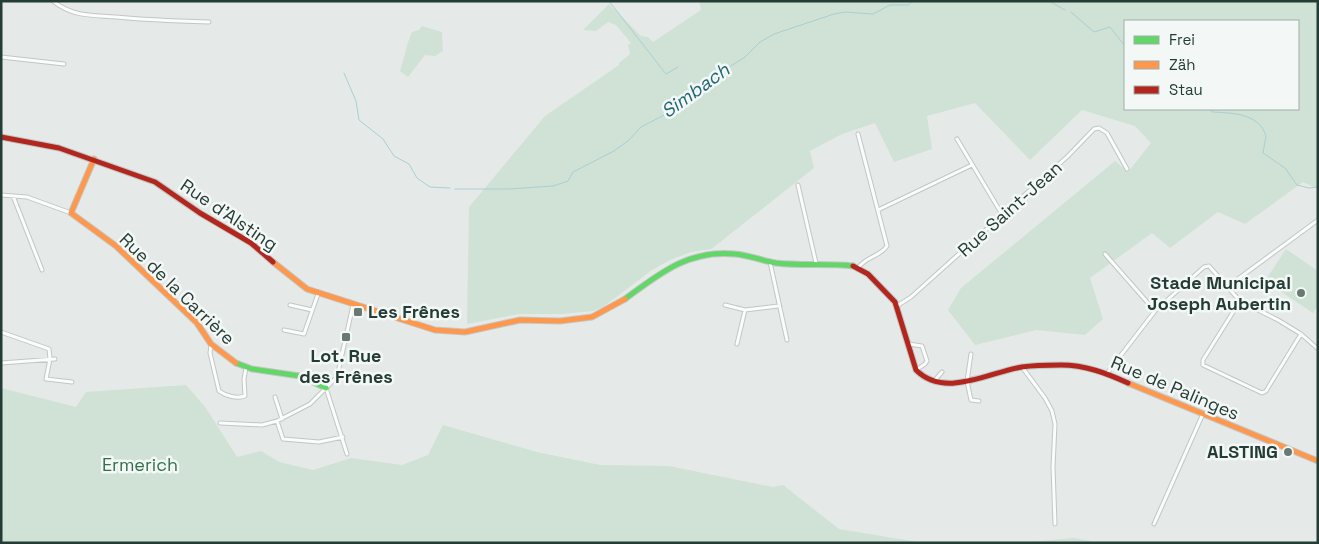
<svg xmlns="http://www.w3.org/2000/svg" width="1319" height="544" font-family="'Space Grotesk',sans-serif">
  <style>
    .green { fill: #cfe2d5; fill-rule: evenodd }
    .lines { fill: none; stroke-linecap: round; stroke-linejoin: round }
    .stream { stroke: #a9cfd5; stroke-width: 1 }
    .street-casing { stroke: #c2c7c5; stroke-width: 5 }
    .fast-casing { stroke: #c1c7c5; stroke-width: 7 }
    .slow-casing { stroke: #c1c7c5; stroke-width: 7 }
    .jam-casing { stroke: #c1c7c5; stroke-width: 7 }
    .street { stroke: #fbfcfc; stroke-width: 3 }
    .fast { stroke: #63d668; stroke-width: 5 }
    .slow { stroke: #ff974d; stroke-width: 5 }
    .jam { stroke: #b3261e; stroke-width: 5 }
    .poi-dot { fill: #687974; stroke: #f3f8f6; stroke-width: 2 }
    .labels { text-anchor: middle; stroke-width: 5; stroke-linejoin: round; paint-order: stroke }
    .street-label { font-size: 18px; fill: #243c35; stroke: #f3f8f6 }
    .poi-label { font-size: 18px; font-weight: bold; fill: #243c35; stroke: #f3f8f6; text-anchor: end }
    .park-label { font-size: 18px; fill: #317049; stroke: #f3f8f6 }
    .water-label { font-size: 19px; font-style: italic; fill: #226674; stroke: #f3f8f6 }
  </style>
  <rect width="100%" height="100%" fill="#e5eae8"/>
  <path class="green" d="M699 1H1318V189L1303 182 1245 224 1218 212 1170 248 1152 233 1090 278 1103 319 1085 335 1036 330 975 345 948 310 961 288 1115 161 1128 172 1151 143 1135 126 1082 110 1030 160 975 103 927 116 932 149 894 162 875 123 842 134 810 151 814 168 719 243 711 249 691 252 670 260 652 270 603 307 593 311 562 314H519L467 324 469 207 545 116 619 65V63L630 54 628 45 631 43 616 25 608 22 596 31 583 30 609 4 641 36 648 37 653 42 701 10ZM1125 21H1298V109H1125Z
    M422 26 442 32 443 51 435 56 425 55 408 77 400 71C405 57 406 45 412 32L419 30Z
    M1286 249 1318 271V306L1313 313 1265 281Z
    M186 385 206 408 237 457 261 451 279 462 313 470 351 458 402 465 428 455 443 425 537 452 600 465 669 466 773 487 783 485 839 529 924 543H1V388L76 407 86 392Z
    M1074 538 1091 541 1092 543H958L1029 542Z"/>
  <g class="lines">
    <path class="stream" d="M609 1 666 74 678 67
      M1049 1 1065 10
      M1071 12 1094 32 1110 27 1125 46
      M344 73 356 101 359 120 383 139 394 156 409 164 417 178 430 187 450 188
      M1210 109 1212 112C1232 113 1259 113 1266 136L1263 153 1285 168 1297 185 1309 188 1318 187
      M455 189H509L553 186 568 181 573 172 614 151 629 140 641 127 670 112 709 80 745 57 760 42 774 34 834 14 845 12 873 14 890 5H908L913 1"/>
    <defs>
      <path id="street" d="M53 1C73 17 92 15 116 17 147 20 177 21 209 22
        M1 57 64 64
        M858 134 887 246C881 256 865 257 858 268
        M957 139 1003 216
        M798 185 816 263
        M1 195 27 197 71 213
        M13 196 42 270
        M878 210 972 165
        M1105 254 1155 311
        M770 262 787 340
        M1227 287 1318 220
        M1240 301 1203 360V365L1262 393 1266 391 1301 334
        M290 305 312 310
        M725 305 745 310
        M897 306 911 297 1068 156 1094 129 1099 128 1107 133 1127 169
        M284 330 304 334 318 294
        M1 332 49 349 50 359 46 379 72 382
        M211 344 210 353 219 391C226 396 237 399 245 396L244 379 246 368
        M737 344 745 310 778 306
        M909 344 922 346 927 361 925 364 916 370
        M971 354 967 381 971 400 979 401
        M1 363 55 359
        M1022 367 1045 398 1052 411 1055 424 1053 467 1055 524
        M1108 372 1155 311 1204 267 1209 266 1240 301 1278 320 1301 334 1318 349
        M935 380 942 372
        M326 388 347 454
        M275 397 282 419
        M277 421 283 439 319 442 343 437
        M220 423 262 425 277 421 310 404 337 377 353 305
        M1154 524 1202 416"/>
      <path id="fast" d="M625 299C659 274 689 249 735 254 749 255 762 261 776 263 801 266 828 263 853 266
        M236 363 252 369 300 376 326 388"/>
      <path id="slow" d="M94 159 71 213 116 246 197 323 211 344 236 363
        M273 262 307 289 435 330 465 332 520 320 560 321 592 317 625 299
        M1128 383 1318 461"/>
      <path id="jam" d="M1 137 59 148 155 182 200 213 251 243 273 262
        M853 266 868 274 895 302 916 370C945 399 989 372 1022 367 1035 365 1049 365 1061 365 1085 365 1106 373 1128 383"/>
    </defs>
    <use href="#street" class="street-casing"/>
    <use href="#fast" class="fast-casing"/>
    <use href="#slow" class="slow-casing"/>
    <use href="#jam" class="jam-casing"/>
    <use href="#street" class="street"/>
    <use href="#fast" class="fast"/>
    <use href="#slow" class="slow"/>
    <use href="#jam" class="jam"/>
  </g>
  <g class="poi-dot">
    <circle cx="1301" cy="293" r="5"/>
    <rect x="353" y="307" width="10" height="10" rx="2.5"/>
    <rect x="341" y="332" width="10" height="10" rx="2.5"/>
    <circle cx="1288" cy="452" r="5"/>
  </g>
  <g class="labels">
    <g class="street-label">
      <text transform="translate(1010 209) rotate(-42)" y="6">Rue Saint-Jean</text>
      <text transform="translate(229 215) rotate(34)" y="6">Rue d'Alsting</text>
      <text transform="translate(177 289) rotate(44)" y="6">Rue de la Carrière</text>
      <text transform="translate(1175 388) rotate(23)" y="6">Rue de Palinges</text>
    </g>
    <g class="poi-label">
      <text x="1291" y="289">Stade Municipal<tspan x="1291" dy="21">Joseph Aubertin</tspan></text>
      <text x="368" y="318" text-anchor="start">Les Frênes</text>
      <text x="346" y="362" text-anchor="middle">Lot. Rue<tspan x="346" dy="21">des Frênes</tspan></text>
      <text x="1278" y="458">ALSTING</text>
    </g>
    <g class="park-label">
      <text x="140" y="471">Ermerich</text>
    </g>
    <g class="water-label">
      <text transform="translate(695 90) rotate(-36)" y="7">Simbach</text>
    </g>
  </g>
  <rect width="1319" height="544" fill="none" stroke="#243c35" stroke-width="5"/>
  <rect x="1124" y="20" width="175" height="90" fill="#f3f8f6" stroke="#a0ada9"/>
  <rect x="1134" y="36" width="25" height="8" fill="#63d668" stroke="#a0ada9"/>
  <text x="1169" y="45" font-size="15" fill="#243c35">Frei</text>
  <rect x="1134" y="61" width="25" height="8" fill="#ff974d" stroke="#a0ada9"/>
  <text x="1169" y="70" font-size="15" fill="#243c35">Zäh</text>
  <rect x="1134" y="86" width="25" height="8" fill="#b3261e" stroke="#a0ada9"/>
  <text x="1169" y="95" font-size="15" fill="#243c35">Stau</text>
</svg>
